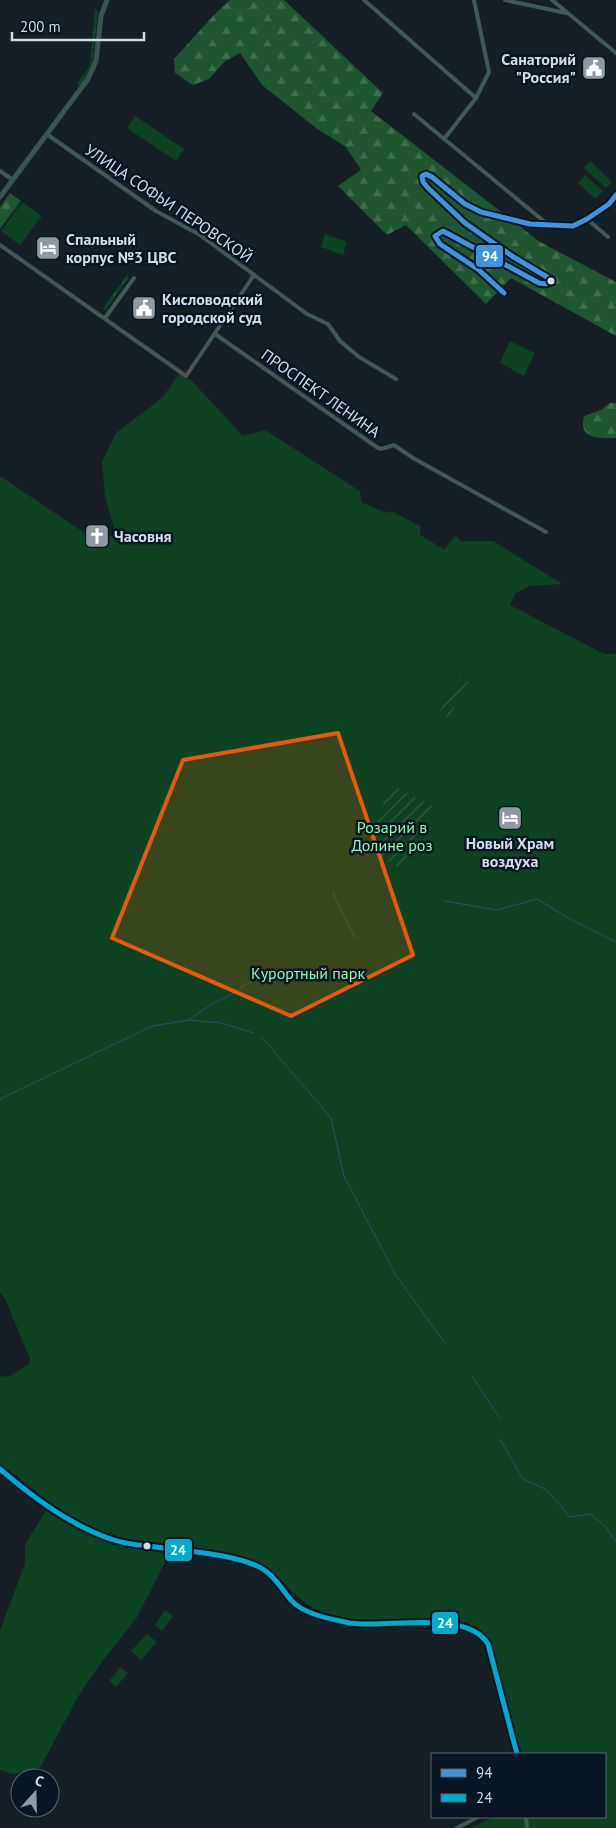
<svg xmlns="http://www.w3.org/2000/svg" width="616" height="1828" font-family="'PT Sans',sans-serif">
<style>
.grass{fill:url(#grass-tufts)}
.forest{fill:url(#forest-firs)}
.park{fill:#0d4223}
.garden{fill:url(#garden-furrows)}
.lines{fill:none;stroke-linecap:round;stroke-linejoin:round}
.stream{stroke:#21576e;stroke-width:1}
.minor{stroke:#415855;stroke-width:4}
.secondary{stroke:#3a5550;stroke-width:5}
.bus-1-casing{stroke:#071622;stroke-width:9}
.bus-2-casing{stroke:#071622;stroke-width:9}
.bus-1{stroke:#4094de;stroke-width:5}
.bus-2{stroke:#00a9ce;stroke-width:5}
.marked{fill:#e8590c;fill-opacity:0.2;stroke:#e8590c;stroke-width:4;stroke-linejoin:round}
.bus-dot{fill:#d1dbe3;stroke:#071622;stroke-width:2}
.labels{text-anchor:middle;stroke-width:5;stroke-linejoin:round;paint-order:stroke}
.poi-label{font-size:16px;font-weight:bold;fill:#d1dbe3;stroke:#071622;text-anchor:start}
.street-label{font-size:16px;fill:#d1dbe3;stroke:#071622}
.park-label{font-size:16px;fill:#8ef9a9;stroke:#071622}
.line-badge{stroke:#071622;stroke-width:2}
.badge-label{font-size:14px;text-anchor:middle;font-weight:bold;fill:#fff}
</style>
<defs>
<pattern id="grass-tufts" width="24" height="20" patternUnits="userSpaceOnUse" patternTransform="scale(1.25)"><rect width="24" height="20" fill="#0d4223"/><path d="M3 7l-1-3M5 7V3M7 7l1-3M15 17l-1-3M17 17v-4M19 17l1-3" fill="none" stroke="#2f5d43"/></pattern>
<pattern id="forest-firs" width="22" height="20" patternUnits="userSpaceOnUse" patternTransform="scale(1.25)"><rect width="22" height="20" fill="#1f5632"/><path d="M5 1l3.5 6h-7zM16 11l3.5 6h-7z" fill="#3e6e50"/></pattern>
<pattern id="garden-furrows" width="10" height="10" patternUnits="userSpaceOnUse" patternTransform="scale(1.25)"><rect width="10" height="10" fill="#0d4223"/><path d="M-1 1l2-2M0 10L10 0M9 11l2-2" fill="none" stroke="#2f5d43"/></pattern>
</defs>
<rect width="100%" height="100%" fill="#161f26"/>
<g class="grass">
<polygon points="95,9 98,11 92,67 80,86 77,84 90,66"/>
<polygon points="127,275 129,277 106,310 103,308"/>
</g>
<g class="forest">
<polygon points="230,0 284,0 383,93 371,111 540,242 616,282 616,336 511,278 486,304 406,225 387,235 338,186 361,170 346,147 316,128 262,85 240,53 224,62 209,79 193,85 175,73 174,59 214,15"/>
<polygon points="10,193 21,201 0,229 0,207"/>
<path d="M610 403H616V438C599 438 578 440 584 416L601 410Z"/>
</g>
<g class="park">
<polygon points="135,116 184,149 176,161 127,128"/>
<polygon points="590,161 612,182 606,188 584,168"/>
<polygon points="585,175 603,191 595,199 578,183"/>
<polygon points="22,202 42,216 20,245 1,231"/>
<polygon points="325,234 347,242 343,255 321,247"/>
<polygon points="510,341 535,353 524,376 500,363"/>
<path d="M179 374 186 379H190L243 436 265 430 360 491 361 502 386 513 391 511 420 526V535L444 549 456 536 461 541H493L562 584 529 586 515 594 510 605 604 654H616V1828H471L494 1817H605V1754H520L489 1641C464 1606 389 1626 351 1619 334 1616 316 1612 302 1600 290 1591 281 1578 268 1569 241 1550 201 1551 169 1546L167 1558 136 1619 104 1659 79 1695 40 1768 14 1774 0 1770V1630L25 1564V1544L50 1504 16 1475 0 1465V1376L8 1377 29 1364 30 1359 6 1301 0 1292V476L95 540 116 535 105 496 102 462 116 433 162 398Z"/>
<polygon points="165,1610 173,1616 162,1631 155,1625"/>
<polygon points="147,1634 157,1642 141,1660 131,1651"/>
<polygon points="120,1667 128,1673 116,1687 109,1681"/>
</g>
<g class="garden">
<polygon points="461,677 470,683 448,718 439,712"/>
<polygon points="394,786 434,807 401,869 359,845"/>
</g>
<g class="lines">
<g class="stream">
<polyline points="333,893 355,938"/>
<polyline points="444,901 497,910 537,899 570,919 616,942"/>
<polyline points="190,1019 212,1004 232,994 248,983 272,976"/>
<polyline points="261,1036 331,1118 344,1176 395,1274 444,1342"/>
<polyline points="0,1099 152,1026 190,1020 222,1023 253,1033"/>
<polyline points="472,1376 500,1419"/>
<polyline points="500,1439 523,1479 547,1490 570,1517 591,1514 605,1526 616,1542"/>
</g>
<g class="minor">
<polyline points="364,0 476,98"/>
<polyline points="505,0 566,13"/>
<polyline points="552,0 616,53"/>
<polyline points="414,114 546,223"/>
<polyline points="48,135 156,211 200,235 307,314 328,324 340,341 359,357 396,379"/>
<polyline points="444,139 476,98 489,72 474,0"/>
<polyline points="0,171 13,180"/>
<polyline points="587,219 608,237"/>
<polyline points="0,245 186,376 254,275"/>
<path d="M504 293 479 270 440 244 435 236 443 231 539 283C545 284 548 285 552 280L512 256 465 223 428 188 423 182 422 176 426 174 432 177 465 204 481 212 530 224 573 226 587 219 609 204 616 195"/>
<polyline points="105,318 134,278"/>
<polyline points="215,334 378,448 381,449 394,445 413,458 546,532"/>
<path d="M0 1469C31 1496 68 1524 108 1538 121 1543 135 1545 149 1546 180 1551 229 1553 257 1566 273 1573 280 1587 291 1600 304 1615 332 1619 350 1623 386 1629 466 1608 488 1644L517 1754"/>
<polyline points="526,1817 527,1828"/>
<polyline points="457,1828 478,1817"/>
</g>
<polyline class="secondary" points="0,197 88,79 96,61 101,16 107,0"/>
<defs>
<path id="bus-1" d="M504 293 479 270 440 244 435 236 443 231 539 283C545 284 548 285 552 280L512 256 465 223 428 188 423 182 422 176 426 174 432 177 465 204 481 212 530 224 573 226 587 219 609 204 616 195"/>
<path id="bus-2" d="M0 1469C31 1496 68 1524 108 1538 121 1543 135 1545 149 1546 180 1551 229 1553 257 1566 273 1573 280 1587 291 1600 304 1615 332 1619 350 1623 386 1629 466 1608 488 1644L517 1754"/>
</defs>
<use href="#bus-1" class="bus-1-casing"/>
<use href="#bus-2" class="bus-2-casing"/>
<use href="#bus-1" class="bus-1"/>
<use href="#bus-2" class="bus-2"/>
</g>
<path class="marked" d="M338 733 413 955 291 1016 112 938 183 760Z"/>
<defs>
<symbol id="civic-square" viewBox="-11 -11 22 22"><rect x="-9" y="-9" width="18" height="18" rx="4" fill="#9099a1" stroke="#071622"/><path d="M-.6-6.5H3V-4.5H.6V-3L4-1V1h2V6H-6V1h2V-1L-.6-3ZM-1.2 2.5V6h2.4V2.5Z" fill="#fff"/></symbol>
<symbol id="hotel-square" viewBox="-11 -11 22 22"><rect x="-9" y="-9" width="18" height="18" rx="4" fill="#9099a1" stroke="#071622"/><path d="M-6-4.5h1.5V1H6V5H4.5V3h-9V5H-6ZM-4 0a1.8 1.8 0 1 1 3.6 0ZM.5 0V-2.5h3Q6-2.5 6 0Z" fill="#fff"/></symbol>
<symbol id="church-square" viewBox="-11 -11 22 22"><rect x="-9" y="-9" width="18" height="18" rx="4" fill="#9099a1" stroke="#071622"/><path d="M-1.2-6h2.4v3.5h3.3v2.4h-3.3V6h-2.4V-.1h-3.3v-2.4h3.3Z" fill="#fff"/></symbol>
</defs>
<g fill-rule="evenodd">
<use href="#civic-square" x="580" y="54" width="28" height="28"/>
<use href="#hotel-square" x="34" y="234" width="28" height="28"/>
<use href="#civic-square" x="130" y="294" width="28" height="28"/>
<use href="#church-square" x="83" y="522" width="28" height="28"/>
<use href="#hotel-square" x="496" y="804" width="28" height="28"/>
</g>
<g class="bus-dot">
<circle cx="551" cy="281" r="4.5"/>
<circle cx="147" cy="1546" r="4.5"/>
</g>
<g class="labels">
<g class="poi-label">
<text x="576" y="65" text-anchor="end">Санаторий<tspan x="576" dy="18">"Россия"</tspan></text>
<text x="66" y="245">Спальный<tspan x="66" dy="18">корпус №3 ЦВС</tspan></text>
<text x="162" y="305">Кисловодский<tspan x="162" dy="18">городской суд</tspan></text>
<text x="114" y="542">Часовня</text>
<text x="510" y="849" text-anchor="middle">Новый Храм<tspan x="510" dy="18">воздуха</tspan></text>
</g>
<g class="street-label">
<text transform="translate(169 203) rotate(34)" y="6">УЛИЦА СОФЬИ ПЕРОВСКОЙ</text>
<text transform="translate(321 393) rotate(35)" y="6">ПРОСПЕКТ ЛЕНИНА</text>
</g>
<g class="park-label">
<text x="392" y="833">Розарий в<tspan x="392" dy="18">Долине роз</tspan></text>
<text x="308" y="979">Курортный парк</text>
</g>
</g>
<g class="line-badge">
<rect x="475" y="244" width="29" height="24" rx="5" fill="#4094de"/>
<rect x="164" y="1538" width="29" height="24" rx="5" fill="#00a9ce"/>
<rect x="431" y="1611" width="28" height="24" rx="5" fill="#00a9ce"/>
</g>
<g class="badge-label">
<text x="490" y="261">94</text>
<text x="178" y="1555">24</text>
<text x="445" y="1628">24</text>
</g>
<rect x="431" y="1753" width="175" height="65" fill="#071622" stroke="#58656f"/>
<rect x="441" y="1769" width="25" height="8" fill="#4094de" stroke="#58656f"/>
<text x="476" y="1778" font-size="15" fill="#d1dbe3">94</text>
<rect x="441" y="1794" width="25" height="8" fill="#00a9ce" stroke="#58656f"/>
<text x="476" y="1803" font-size="15" fill="#d1dbe3">24</text>
<g transform="translate(35 1793) rotate(20)"><circle r="24" fill="#071622" stroke="#58656f"/>
<path d="M0-4L9 19L0 12L-9 19Z" fill="#9099a1"/>
<text y="-8" font-size="14" font-weight="bold" text-anchor="middle" fill="#d1dbe3">С</text>
</g>
<path d="M12 32v8h132v-8" fill="none" stroke="#d1dbe3" stroke-width="2.5"/>
<text x="20" y="32" font-size="15" fill="#d1dbe3" stroke="#071622" stroke-width="4" paint-order="stroke">200 m</text>
</svg>
